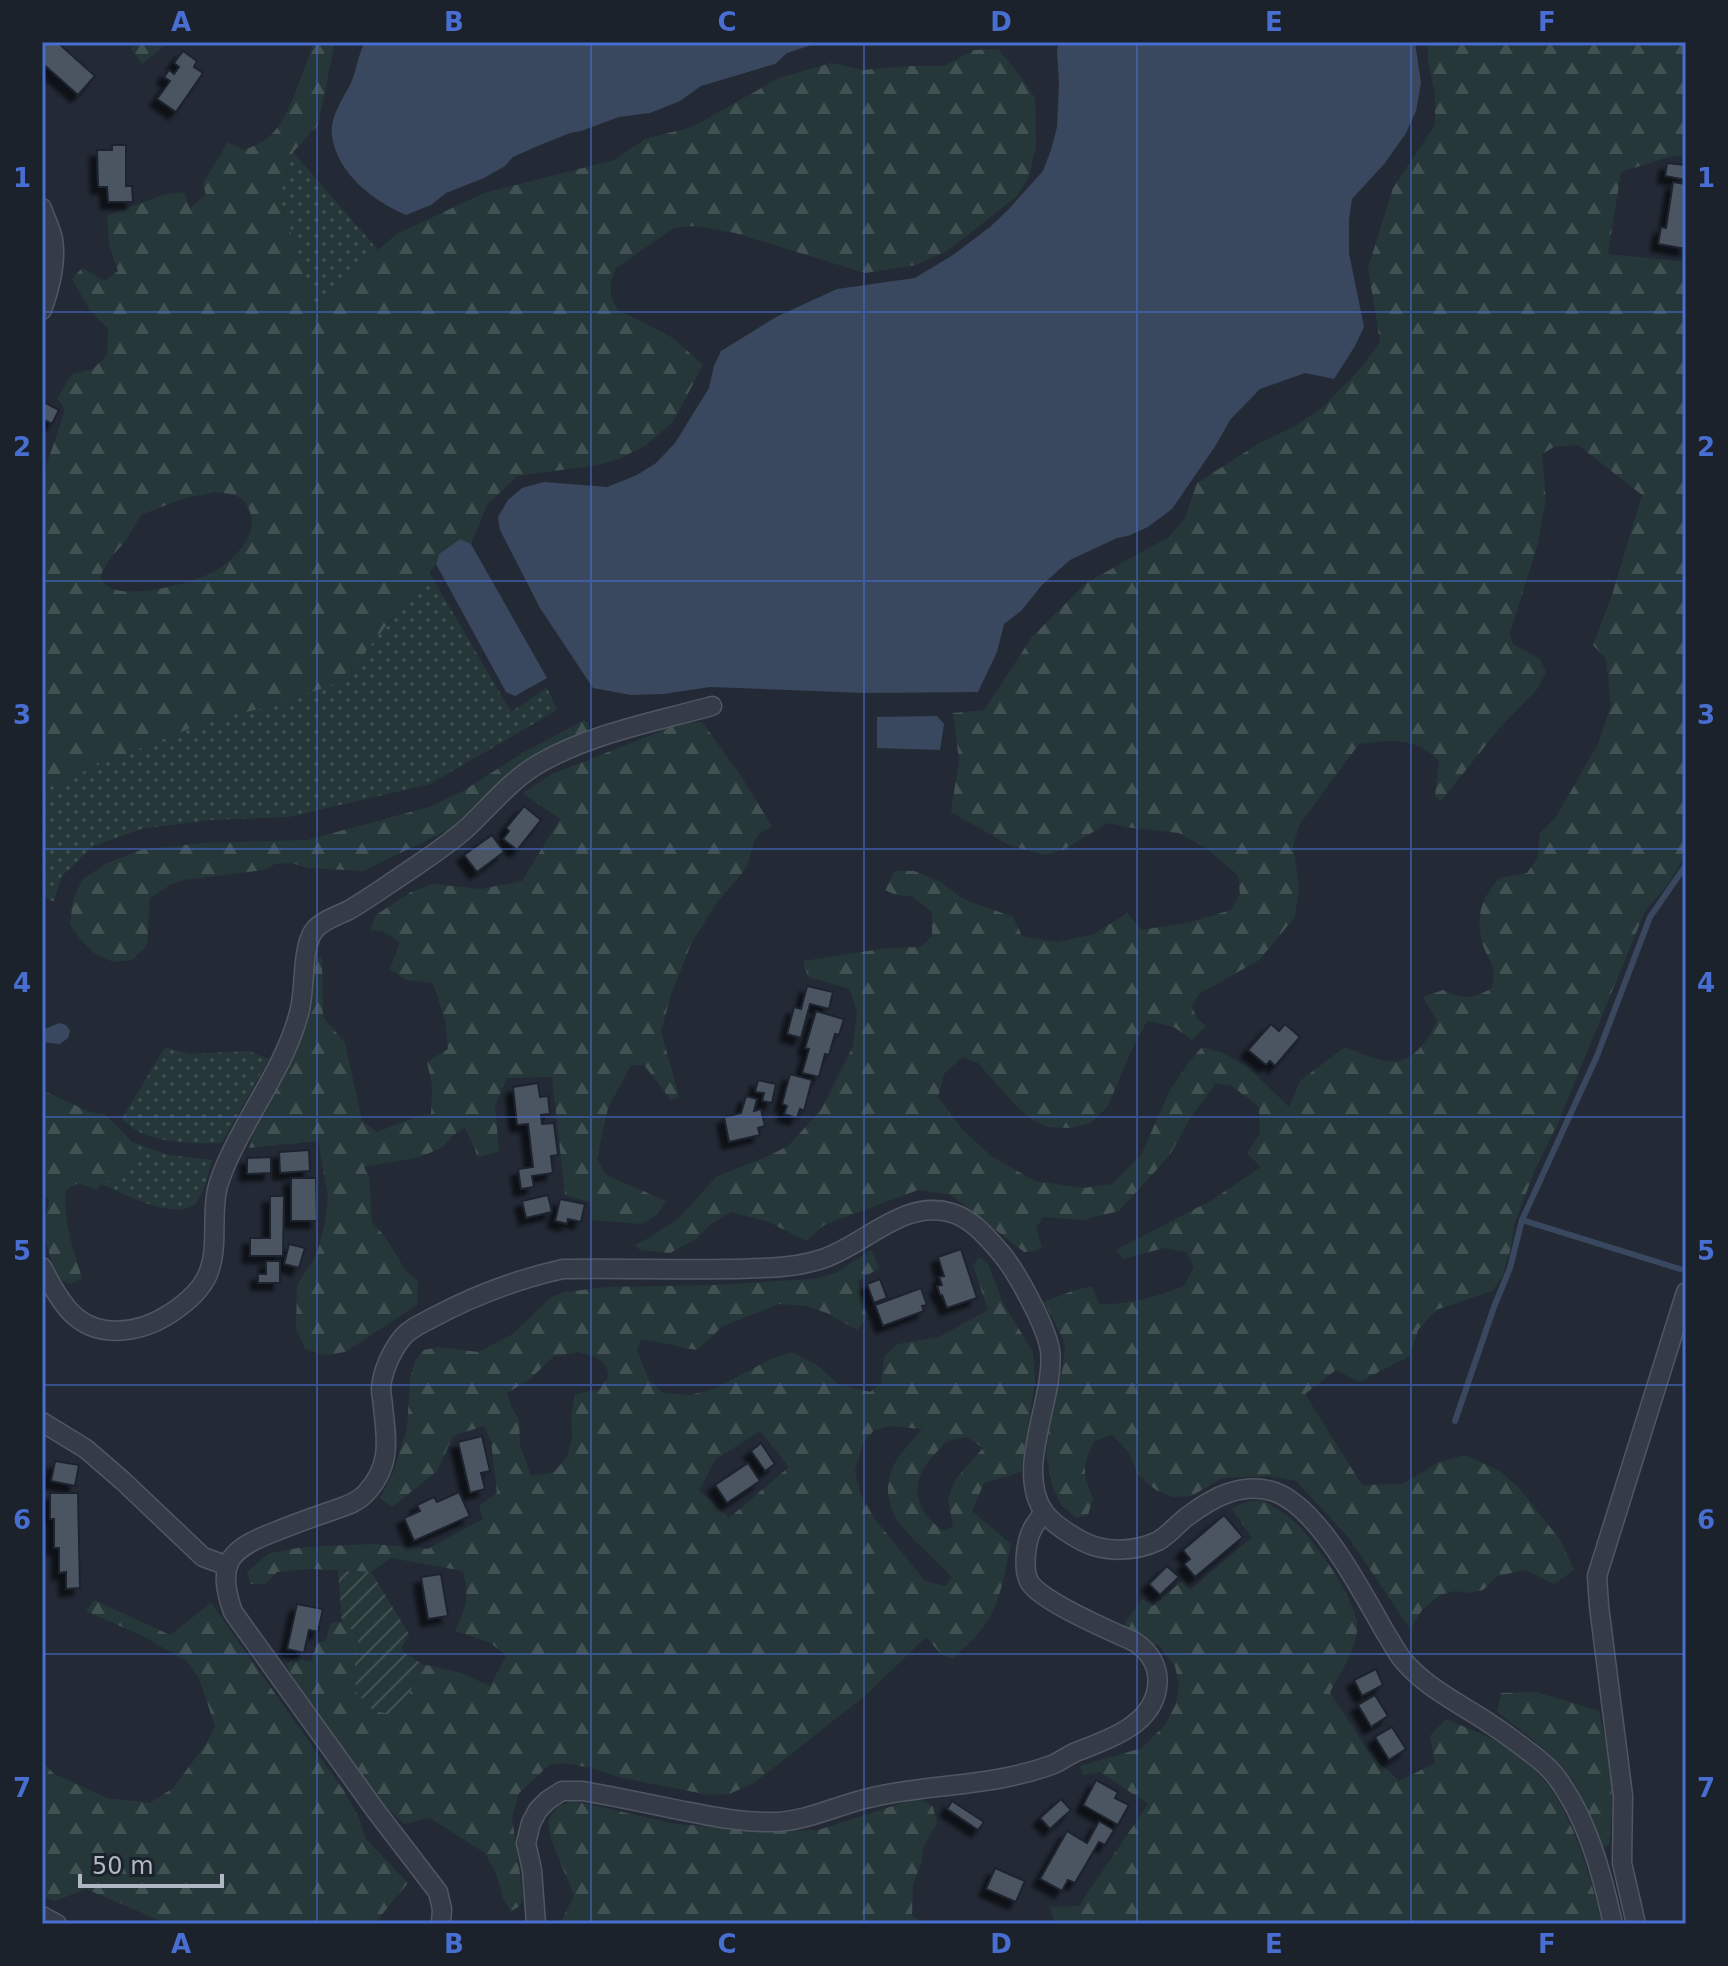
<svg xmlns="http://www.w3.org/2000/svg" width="1728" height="1966" font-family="'DejaVu Sans',sans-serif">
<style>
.grass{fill:url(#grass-dots)}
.forest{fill:url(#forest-firs);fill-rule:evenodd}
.garden{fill:url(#garden-furrows)}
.water{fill:#39485e}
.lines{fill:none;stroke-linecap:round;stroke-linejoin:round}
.stream{stroke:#39485e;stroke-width:6}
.building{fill:#4b5462;stroke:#1d232d;stroke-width:2;filter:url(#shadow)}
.street-casing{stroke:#515762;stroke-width:21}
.street{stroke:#363c47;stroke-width:18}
.grid{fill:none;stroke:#496ed2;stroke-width:2;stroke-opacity:0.55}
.neatline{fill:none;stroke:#496ed2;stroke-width:3}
.grid-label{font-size:26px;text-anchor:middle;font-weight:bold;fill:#496ed2}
</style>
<defs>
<pattern id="grass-dots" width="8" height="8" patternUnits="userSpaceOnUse" patternTransform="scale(2)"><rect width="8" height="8" fill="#253738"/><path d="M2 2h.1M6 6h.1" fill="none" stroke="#425253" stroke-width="1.8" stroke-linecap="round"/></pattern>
<pattern id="forest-firs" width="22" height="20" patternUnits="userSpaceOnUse" patternTransform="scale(2)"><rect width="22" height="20" fill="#253738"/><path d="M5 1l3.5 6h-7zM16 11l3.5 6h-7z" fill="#425253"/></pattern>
<pattern id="garden-furrows" width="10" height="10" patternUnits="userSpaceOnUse" patternTransform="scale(2)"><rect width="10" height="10" fill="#253738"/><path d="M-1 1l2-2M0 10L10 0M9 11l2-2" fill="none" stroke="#425253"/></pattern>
<filter id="shadow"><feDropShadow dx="-7" dy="7" stdDeviation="2" flood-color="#0009"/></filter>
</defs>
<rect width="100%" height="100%" fill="#232a36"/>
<g class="grass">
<polygon points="293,152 378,250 347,276 317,311 279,198"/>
<polygon points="429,572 511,712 547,688 557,710 430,784 289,817 210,820 141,829 93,846 61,877 54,902 42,895 42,791 95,766 214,719 268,707 387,626"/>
<path d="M165 1047 189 1054 248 1051 269 1059 222 1143C199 1144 157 1143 138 1131 132 1128 127 1123 122 1119Z"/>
<path d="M132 1142 169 1155 212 1160C208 1173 205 1197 192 1206 172 1219 121 1193 101 1184 126 1173 136 1172 132 1142Z"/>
</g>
<g class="forest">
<polygon points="138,42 169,42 142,64 131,49"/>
<path d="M314 42H335L318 125 293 152 279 198 317 310 347 276 397 234 484 193 614 160 645 139 692 127 779 78 831 63 864 70 908 66H944L974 50 998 49 1018 73 1035 98 1036 146 1029 177 1016 197 947 251 916 265 865 273 735 233 695 226 674 228 616 268 611 282V297L618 310 673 338 703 365 673 422 646 445 619 459 597 465 517 476 487 505 471 544 460 539 439 554 436 564 361 657 335 684 268 707 214 719 95 766 42 791V478L65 410 57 398 72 374 93 369 107 355 108 328 91 312 72 279 82 268 105 281 118 271 109 245 107 216 163 195 184 192 190 208 206 195 203 183 228 142 244 150C255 146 264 142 272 134 289 118 305 66 314 42ZM215 492C221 493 228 493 234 495 243 498 247 504 250 512 258 534 237 556 220 568 201 582 127 601 107 586 105 584 102 579 100 576L110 558 124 543 141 515 182 499Z"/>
<path d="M1428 42H1686V158L1675 155 1621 172 1608 254 1686 262V855L1666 887 1645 911 1558 1123 1534 1172 1514 1225 1511 1247 1502 1277 1492 1291 1436 1310 1418 1330 1410 1356 1359 1382 1336 1370 1305 1394 1362 1485 1403 1484 1439 1462 1465 1455 1500 1471 1519 1488 1561 1541 1574 1570 1554 1584 1525 1570 1498 1576 1483 1590 1469 1593 1455 1591 1440 1595 1422 1610 1410 1629 1349 1538 1296 1481 1268 1476 1223 1478 1191 1496 1173 1497 1156 1490 1139 1476 1129 1453 1112 1435 1094 1441C1082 1466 1082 1473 1093 1498L1088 1515 1077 1518 1062 1506 1053 1488 1046 1456 1049 1424 1063 1367 1065 1343 1044 1302 1075 1290 1092 1286 1099 1304C1130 1305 1155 1297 1184 1286L1194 1267 1186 1252 1164 1248 1123 1259 1116 1250 1212 1200 1261 1167 1247 1153 1260 1133 1259 1107 1232 1086 1216 1083 1191 1117 1169 1156 1119 1211 1083 1220 1043 1217 1036 1228 1042 1247 1035 1251 1024 1252 951 1195 918 1190 824 1225 806 1241 769 1222 731 1212 711 1224 696 1239 670 1253 640 1250 635 1245 647 1239 679 1218 717 1176 762 1159 788 1146 821 1110 853 1046 857 1011 850 989 808 977 803 961 887 948 921 947 932 936V912L913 897 894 894 885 890 895 871H914L941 882 963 899 1013 917 1022 936 1057 942 1094 934 1127 913 1142 930 1190 922 1231 910 1240 894 1238 875 1206 848 1179 833 1133 828 1108 823 1063 850 1044 855 1009 845 951 812 959 760 953 713 984 710 1032 637 1086 583 1169 537 1185 518 1197 483 1258 444 1297 425 1324 406 1359 370 1380 342 1368 268 1393 188 1435 125V94L1428 61ZM1578 445 1642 495 1612 595 1593 645 1606 659 1611 705 1598 744 1556 817 1540 833 1537 859 1527 873 1499 878C1481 900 1475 916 1483 945 1490 965 1497 964 1492 988 1473 999 1463 1000 1443 990L1423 997 1437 1021C1428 1040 1412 1066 1387 1061 1373 1059 1358 1052 1345 1047L1300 1081 1289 1107 1249 1068 1225 1054 1202 1047 1189 1062 1170 1090 1141 1155 1112 1184 1083 1188 1035 1181 991 1156 962 1129 938 1097 944 1074 962 1057 978 1063 1019 1109 1034 1121 1049 1127 1071 1128 1091 1123 1108 1106 1131 1051 1147 1021 1174 1027 1192 1040 1206 1026 1196 1017 1192 1006 1199 994 1259 960 1295 917 1299 887 1293 845 1300 824 1359 744C1392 740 1413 736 1439 761L1435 796 1441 801 1498 730 1539 687 1546 672 1540 659 1513 644 1510 633 1538 543 1546 499 1542 454 1554 447Z"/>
<polygon points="584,720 589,724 588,731 540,754 506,777 450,829 363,871 308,868 291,863 275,864 263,870 184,880 170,885 150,898 147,945 132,960 113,962 94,953 80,939 70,924 73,900 82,880 105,864 141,850 201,843 307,840 429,807 463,791 521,754"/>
<polygon points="702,722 739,773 772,826 759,834 754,842 747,867 716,904 691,944 671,995 661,1031 679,1097 671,1100 644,1065 631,1065 608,1108 597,1158 606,1175 666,1201 657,1215 642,1224 590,1220 592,1203 565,1195 552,1077 507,1078 495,1106 499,1152 477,1157 475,1148 465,1128 452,1136 443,1147 420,1157 364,1167 369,1177 372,1222 386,1238 406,1271 418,1280 417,1305 345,1352 325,1355 305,1349 296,1329 297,1285 317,1254 325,1222 328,1197 318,1141 249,1148 253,1134 303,1027 313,959 322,957 323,1017 345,1043 362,1121 377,1132 408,1120 431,1114 432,1085 427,1062 448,1049 445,1020 433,983 406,980 390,969 400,942 382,931 370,930 376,915 411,892 432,884 481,889 522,881 560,819 523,793 552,774 682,723"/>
<path d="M42 1090 90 1112 106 1115 132 1142 134 1158 126 1174 101 1184 96 1190 78 1183 66 1190C63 1221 73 1249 82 1278L71 1284 61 1280 55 1270 50 1256 43 1228 49 1200 42 1193Z"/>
<path d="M871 1250 879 1268 858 1281 867 1318 857 1330 827 1313 806 1306 779 1304 723 1326 697 1350C677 1347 660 1341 641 1340L637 1350 649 1380 663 1393 690 1395 716 1388 771 1359 792 1352 817 1365 838 1384 870 1392 881 1383 884 1357 898 1344 939 1337 988 1310 973 1265 980 1257 988 1264 1003 1303 1033 1352 1035 1382 1021 1472 984 1483 972 1511 1011 1544C1005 1571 1001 1603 984 1626 976 1638 963 1648 953 1659L941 1654 926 1637 866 1695 754 1783 729 1794 709 1795 618 1777 596 1769 564 1763 549 1765 519 1793 512 1817 523 1896 520 1906 511 1911 503 1899 497 1876 485 1853 430 1818 404 1824 386 1807 318 1719 286 1665 294 1657 311 1662 317 1643 326 1641 330 1623 342 1622 359 1635 355 1664 403 1716 411 1689 422 1664 461 1673 490 1686 506 1656 491 1643 455 1631C466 1607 470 1597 463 1571L391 1558 371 1572 311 1569 277 1572 265 1584H250L247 1572 269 1553 304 1547 373 1544 428 1549 483 1519 479 1506 497 1493 491 1441 484 1426 453 1436 437 1471 392 1507 380 1498 393 1473 407 1429 410 1379 415 1361 424 1350 439 1347 478 1352 513 1334 551 1297 565 1292 607 1287 715 1285 813 1279 836 1273ZM578 1352C594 1356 606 1358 609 1376L600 1389 575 1394 571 1417 572 1437 567 1457 554 1472 531 1476 520 1445 519 1420 512 1408 507 1393 530 1379 554 1356ZM890 1426 922 1429C913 1441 898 1454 892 1469 873 1520 926 1545 952 1578L945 1586 925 1581 874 1518 860 1493 855 1471 863 1444 874 1430ZM760 1431 789 1467 729 1518 699 1490 716 1459ZM967 1437 983 1448 955 1480 948 1499 953 1526 944 1531C914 1512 908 1481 934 1455 938 1451 943 1444 948 1441 954 1439 962 1438 967 1437Z"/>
<path d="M1262 1500C1271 1505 1280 1510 1288 1516 1311 1535 1354 1595 1357 1624 1359 1644 1340 1675 1330 1692L1370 1754 1399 1781 1435 1763 1430 1736 1446 1719C1468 1729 1493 1737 1513 1751 1569 1790 1585 1862 1603 1924H1055L1050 1907 1079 1906 1148 1804 1100 1772 1083 1775 1080 1766 1142 1748 1165 1725 1176 1704 1179 1685 1175 1666 1159 1646 1122 1627 1142 1599 1153 1606 1183 1580 1190 1590 1252 1537 1231 1508 1246 1502Z"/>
<polygon points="94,1600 170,1635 211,1603 344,1791 359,1818 365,1838 408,1883 374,1924 220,1924 210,1922 195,1924 168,1924 86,1889 55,1901 42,1896 42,1761 54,1774 107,1798 150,1803 173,1788 206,1744 215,1726 199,1678 186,1661 141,1635 86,1611"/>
<path d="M1536 1692 1599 1711 1611 1769 1612 1809 1609 1845 1599 1848C1593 1831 1588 1812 1581 1795 1565 1762 1525 1733 1497 1712L1501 1693Z"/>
<polygon points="918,1798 933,1807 937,1823 923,1847 922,1861 913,1884 912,1915 923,1924 560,1924 574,1895 551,1839 548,1822 557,1807 573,1801 676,1824 765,1831 818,1830"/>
</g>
<polygon class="garden" points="338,1571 371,1572 409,1634 401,1650 422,1664 411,1689 403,1716 373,1711 356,1692 355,1664 359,1635 342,1622"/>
<g class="water">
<path d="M365 42H821L787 53 775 64 701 86 680 101 650 113 619 117 581 131 570 133 540 145 513 157 505 166 484 178 446 193 431 205 406 215C373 201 337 173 332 136 329 115 346 96 353 78 357 66 359 53 365 42Z"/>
<polygon points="1059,42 1415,42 1421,83 1416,111 1406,133 1385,163 1352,199 1349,220 1349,253 1364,327 1355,346 1334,379 1305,373 1260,389 1230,420 1216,445 1172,509 1148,527 1128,536 1117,538 1070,560 1042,585 1021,611 1004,624 997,652 978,692 865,693 710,687 663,694 631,695 593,688 540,608 500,530 498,517 508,500 522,488 544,482 607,487 637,475 656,463 675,443 709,388 714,366 721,351 776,317 837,289 915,278 953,255 990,227 1008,210 1043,171 1051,150 1057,127 1059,84 1057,50"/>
<polygon points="460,539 471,544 547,678 515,696 506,692 436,564 439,554"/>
<polygon points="937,716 944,724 940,750 877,748 877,717"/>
<polygon points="59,1023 66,1025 70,1031 68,1038 60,1044 42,1042 42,1033 45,1029"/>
</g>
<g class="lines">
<g class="stream">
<polyline points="1522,1220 1680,1269"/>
<polyline points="1455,1421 1494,1307 1510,1268 1522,1220 1597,1056 1650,917 1686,865"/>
</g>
</g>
<g class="building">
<polygon points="42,42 57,42 95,76 78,95 42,63"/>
<polygon points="183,51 197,61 194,67 203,73 176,112 157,99 170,81 164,77 169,70 174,74 179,67 174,63"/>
<polygon points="112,145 126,145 126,186 132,186 133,202 108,202 107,187 98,187 97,150 112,150"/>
<polygon points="1667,163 1686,165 1686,180 1665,176"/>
<polygon points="1673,182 1686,184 1686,249 1658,244 1661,227 1666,228"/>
<polygon points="44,402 59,410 52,424 42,419 42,406"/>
<polygon points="524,806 541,820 517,850 503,839 509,831 506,828"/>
<polygon points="492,835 504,852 477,872 464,855"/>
<polygon points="807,986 833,992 829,1009 810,1004 801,1038 787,1034 794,1007 801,1009"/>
<polygon points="816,1011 844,1019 839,1035 835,1034 829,1055 825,1054 819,1077 802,1073 809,1049 805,1048"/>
<polygon points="1271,1024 1279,1031 1285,1024 1300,1037 1275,1066 1270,1061 1266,1065 1248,1050"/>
<polygon points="790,1074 812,1080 804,1111 800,1109 797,1118 784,1114 787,1106 782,1104"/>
<polygon points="758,1080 776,1084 772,1103 762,1101 764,1093 755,1092"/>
<polygon points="538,1083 540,1097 548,1096 550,1114 541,1115 542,1124 554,1123 558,1155 551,1156 553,1173 532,1176 534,1187 521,1189 518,1169 533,1167 528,1124 517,1125 513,1087"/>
<polygon points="746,1096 757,1099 754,1111 761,1109 765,1126 758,1128 760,1135 729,1142 724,1117 741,1113"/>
<polygon points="309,1150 310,1171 280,1173 279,1152"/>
<polygon points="271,1157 271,1173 247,1174 247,1158"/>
<polygon points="291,1178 316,1178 317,1221 291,1221"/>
<polygon points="548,1195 552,1212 526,1218 522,1201"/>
<polygon points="270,1196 284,1196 283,1256 250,1256 250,1238 270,1238"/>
<polygon points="560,1199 585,1204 581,1222 568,1219 567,1224 555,1221"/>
<polygon points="289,1244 305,1248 299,1268 284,1264"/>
<polygon points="961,1249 977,1298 947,1308 942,1295 940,1295 937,1286 942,1285 939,1277 944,1276 938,1257"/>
<polygon points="266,1261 280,1261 280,1283 258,1283 258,1274 266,1274"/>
<polygon points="880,1279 887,1298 874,1303 867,1284"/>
<polygon points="921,1288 927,1305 922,1306 924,1311 883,1326 875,1305"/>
<polygon points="482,1436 490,1471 481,1473 485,1489 470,1493 458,1442"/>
<polygon points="761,1443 775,1464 765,1471 751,1451"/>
<polygon points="55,1461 79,1465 75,1486 51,1481"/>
<polygon points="748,1463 760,1481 727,1503 715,1485"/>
<polygon points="459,1492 470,1516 414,1541 404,1518 420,1511 417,1505 434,1497 437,1502"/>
<polygon points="50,1493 78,1493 80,1588 66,1589 66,1572 59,1573 59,1548 54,1548 54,1519 50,1519"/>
<polygon points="1224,1515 1243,1537 1195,1577 1184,1564 1190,1559 1183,1550"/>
<polygon points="1167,1566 1179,1577 1160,1595 1149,1584"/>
<polygon points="441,1574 448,1616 428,1619 421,1577"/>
<polygon points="297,1604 323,1609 318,1632 309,1630 304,1653 287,1649"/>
<polygon points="1376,1669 1383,1685 1362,1696 1354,1680"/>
<polygon points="1375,1695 1388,1716 1371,1727 1358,1705"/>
<polygon points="1392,1727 1406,1749 1389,1760 1375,1737"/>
<polygon points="1096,1780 1118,1792 1115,1798 1129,1805 1118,1825 1083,1805"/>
<polygon points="1061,1799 1071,1810 1050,1829 1040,1818"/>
<polygon points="952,1801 984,1822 978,1830 947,1809"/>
<polygon points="1099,1821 1114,1830 1105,1845 1099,1842 1075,1883 1068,1880 1062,1891 1040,1879 1067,1831 1087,1843"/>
<polygon points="995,1868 1025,1881 1016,1902 986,1889"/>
</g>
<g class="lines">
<defs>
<g id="street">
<path d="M42 208C45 218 51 229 53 239 57 263 50 288 42 310"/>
<path d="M42 1267C49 1281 57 1296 67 1308 94 1341 139 1334 171 1313 186 1303 201 1291 208 1274 219 1247 211 1218 217 1190 219 1181 223 1171 227 1162 249 1111 287 1064 300 1009 305 989 302 949 313 932 320 921 337 916 349 910 368 899 386 886 404 874 426 859 448 845 468 827 491 805 512 779 540 763 593 733 654 722 712 706"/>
<polyline points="42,1422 86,1449 123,1481 203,1557 228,1566"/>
<polyline points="42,1916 57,1924"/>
<path d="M441 1924 442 1909 438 1892 376 1811 233 1612C215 1562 231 1548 277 1531 294 1524 311 1518 328 1512 342 1507 356 1504 366 1493 391 1466 387 1441 383 1407 383 1401 381 1395 381 1389 382 1372 391 1352 402 1338 409 1329 421 1324 432 1318 473 1296 518 1279 563 1269 618 1268 673 1270 729 1269 760 1268 792 1269 822 1259 865 1245 904 1198 952 1213 972 1219 987 1237 1000 1252 1016 1270 1046 1326 1050 1350 1056 1396 1014 1469 1044 1512 1053 1524 1069 1534 1082 1541 1104 1553 1135 1552 1158 1541 1169 1535 1178 1523 1188 1516 1213 1497 1243 1481 1275 1492 1319 1508 1362 1592 1385 1632 1391 1641 1395 1650 1402 1659 1421 1682 1444 1695 1470 1711 1490 1723 1510 1737 1528 1751 1539 1759 1549 1767 1557 1778 1588 1820 1602 1874 1613 1924"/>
<path d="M536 1924 532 1870 526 1843 531 1823 538 1810 548 1800 562 1791H583C617 1797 650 1804 684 1811 715 1817 744 1823 775 1822 807 1821 838 1805 869 1798 916 1786 965 1787 1013 1776 1026 1773 1041 1769 1054 1764 1063 1760 1071 1753 1081 1750 1110 1739 1152 1724 1157 1688 1160 1668 1150 1652 1135 1642 1111 1631 1044 1603 1030 1583 1022 1570 1026 1540 1033 1528 1036 1522 1041 1517 1044 1512"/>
<polyline points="1636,1924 1622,1863 1623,1796 1599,1606 1597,1576 1686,1292"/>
</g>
</defs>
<use href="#street" class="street-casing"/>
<use href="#street" class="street"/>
</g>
<path class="grid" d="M317 42V1924M591 42V1924M864 42V1924M1137 42V1924M1411 42V1924M42 312H1686M42 581H1686M42 849H1686M42 1117H1686M42 1385H1686M42 1654H1686"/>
<rect width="1728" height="1966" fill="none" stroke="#1b222b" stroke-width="88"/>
<path d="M80 1874v12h142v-12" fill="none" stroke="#b1b7c3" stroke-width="4"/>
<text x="92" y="1874" font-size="24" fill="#b1b7c3" stroke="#1b222b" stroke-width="6" paint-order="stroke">50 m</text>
<rect x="44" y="44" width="1640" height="1878" class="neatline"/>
<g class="grid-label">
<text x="181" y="31">A</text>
<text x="454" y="31">B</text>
<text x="727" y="31">C</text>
<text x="1001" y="31">D</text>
<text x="1274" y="31">E</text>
<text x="1547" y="31">F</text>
<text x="22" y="187">1</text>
<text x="1706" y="187">1</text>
<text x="22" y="456">2</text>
<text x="1706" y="456">2</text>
<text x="22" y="724">3</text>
<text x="1706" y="724">3</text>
<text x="22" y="992">4</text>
<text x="1706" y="992">4</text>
<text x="22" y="1260">5</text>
<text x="1706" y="1260">5</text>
<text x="22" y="1529">6</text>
<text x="1706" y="1529">6</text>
<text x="22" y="1797">7</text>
<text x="1706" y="1797">7</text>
<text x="181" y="1953">A</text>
<text x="454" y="1953">B</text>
<text x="727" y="1953">C</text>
<text x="1001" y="1953">D</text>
<text x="1274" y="1953">E</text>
<text x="1547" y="1953">F</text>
</g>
</svg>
